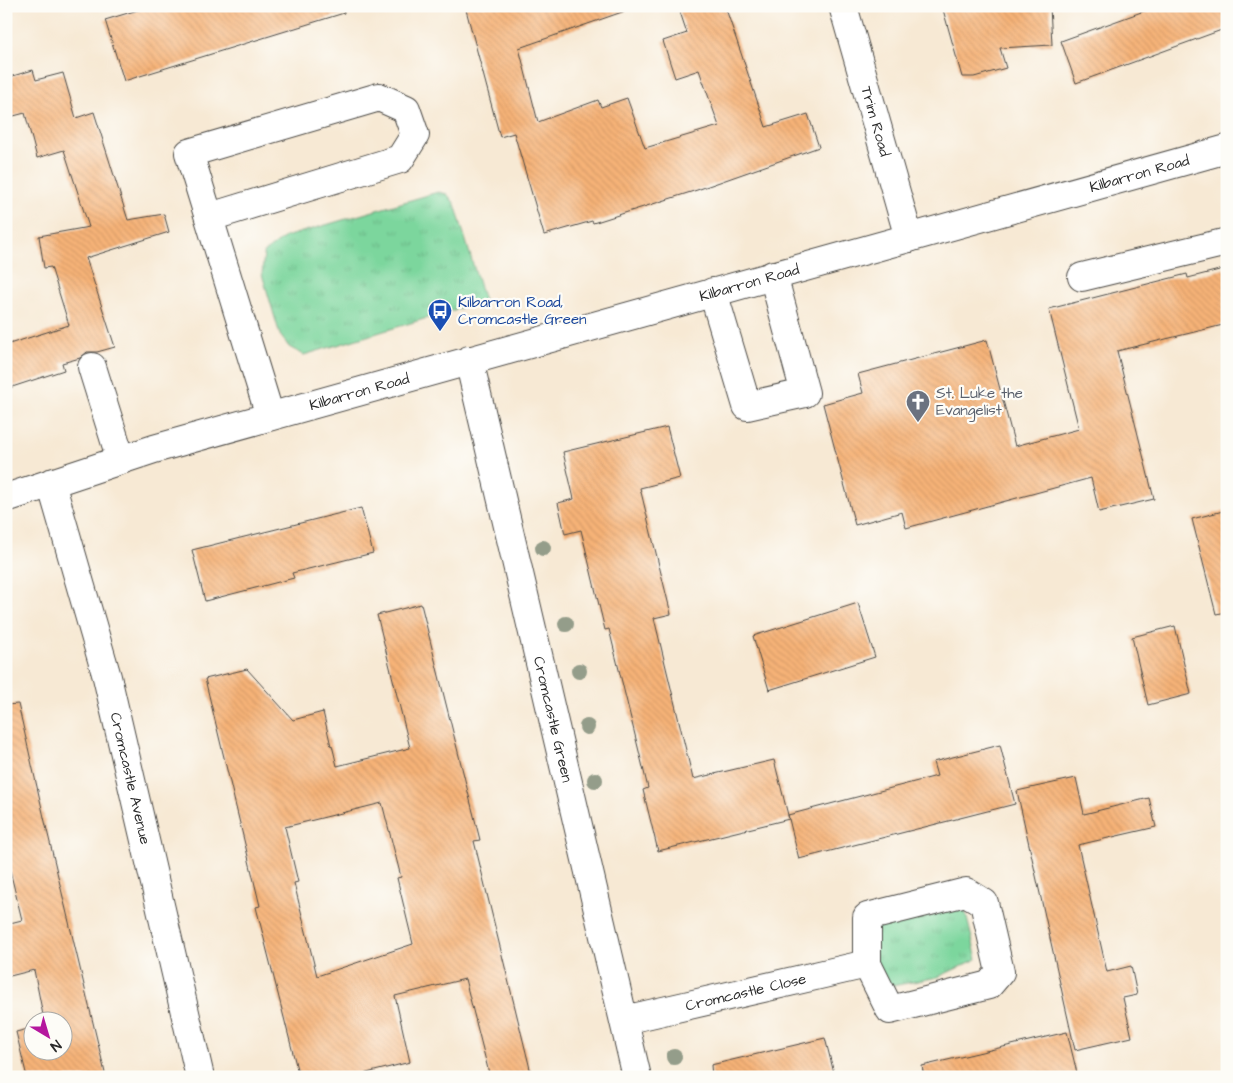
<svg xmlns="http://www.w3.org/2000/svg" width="1233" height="1083" font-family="'Architects Daughter',sans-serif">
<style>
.grass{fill:url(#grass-tufts);stroke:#548064}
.building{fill:url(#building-back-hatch);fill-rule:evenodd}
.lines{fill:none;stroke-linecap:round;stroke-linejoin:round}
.minor-casing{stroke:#4a4844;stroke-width:30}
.minor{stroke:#fff;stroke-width:28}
.tree{fill:#949d8a}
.labels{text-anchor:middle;stroke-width:4.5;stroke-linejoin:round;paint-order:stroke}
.street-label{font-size:15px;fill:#2b2b2b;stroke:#fdfcf7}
.transit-label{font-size:15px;fill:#164399;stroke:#fdfcf7;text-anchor:start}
.worship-label{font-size:15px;fill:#5b616d;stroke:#fdfcf7;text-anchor:start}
</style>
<defs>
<pattern id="grass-tufts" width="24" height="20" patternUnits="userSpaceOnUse" patternTransform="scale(1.25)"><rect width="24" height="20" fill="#7cd69d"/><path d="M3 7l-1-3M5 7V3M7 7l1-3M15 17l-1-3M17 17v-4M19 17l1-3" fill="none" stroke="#6bb887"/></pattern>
<pattern id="building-back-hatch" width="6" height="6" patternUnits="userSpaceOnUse" patternTransform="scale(1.25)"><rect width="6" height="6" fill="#f6b277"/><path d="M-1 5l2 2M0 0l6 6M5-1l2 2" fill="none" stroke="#d39967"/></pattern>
</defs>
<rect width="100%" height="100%" fill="#fdfcf7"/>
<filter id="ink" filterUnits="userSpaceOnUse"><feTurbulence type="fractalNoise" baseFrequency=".02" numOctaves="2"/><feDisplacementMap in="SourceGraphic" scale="10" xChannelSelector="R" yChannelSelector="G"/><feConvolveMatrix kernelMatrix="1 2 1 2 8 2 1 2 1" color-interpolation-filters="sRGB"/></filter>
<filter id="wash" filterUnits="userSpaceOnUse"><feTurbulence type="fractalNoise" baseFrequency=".0096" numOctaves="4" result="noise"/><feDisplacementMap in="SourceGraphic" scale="20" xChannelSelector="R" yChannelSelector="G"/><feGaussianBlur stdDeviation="1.12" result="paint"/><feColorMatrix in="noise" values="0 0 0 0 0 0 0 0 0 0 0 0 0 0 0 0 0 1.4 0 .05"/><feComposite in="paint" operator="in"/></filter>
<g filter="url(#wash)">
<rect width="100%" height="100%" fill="#f7e9d4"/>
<g class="grass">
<polygon points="438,192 447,194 455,204 484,301 304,355 289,347 280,335 262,274 264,253 285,237"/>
<polygon points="925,910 965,910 977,959 938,977 882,988 869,927"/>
</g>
<g id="blocks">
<g class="building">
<polygon points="151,6 343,6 344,13 124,81 105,20"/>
<polygon points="465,6 624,6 625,11 519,48 538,122 598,100 601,107 627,98 645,148 719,126 699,70 675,78 663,41 687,33 678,6 725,6 766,127 808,114 819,147 697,190 593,223 592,221 544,235 514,133 500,137"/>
<polygon points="942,6 1050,6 1052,45 1000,48 1006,68 974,77 962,77"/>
<polygon points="1158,6 1227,6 1227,28 1076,83 1061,41"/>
<polygon points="33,70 36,80 63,73 76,118 94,112 128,220 164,214 169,232 86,258 115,347 97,352 87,352 80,358 62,363 64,370 6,389 6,345 69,325 51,267 44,268 39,236 89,227 64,150 37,158 25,113 6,118 6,78"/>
<polygon points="1227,268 1227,324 1117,351 1154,499 1099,512 1091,478 906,528 902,512 855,525 823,404 863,393 858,374 987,340 1015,446 1079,429 1049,309 1187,274 1188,278"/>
<polygon points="667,427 680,478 640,488 671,614 654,618 693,779 774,760 789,819 658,851 643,790 648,788 609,629 605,630 581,530 565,534 558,503 574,499 563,452"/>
<polygon points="361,508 373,553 292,573 294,578 205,601 192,550"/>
<polygon points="1227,510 1227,612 1216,614 1192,519"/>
<polygon points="858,603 875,657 769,690 753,636"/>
<path d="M421 604 480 840 474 841 532 1077H490L465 979 395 996 410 1062 351 1077H299L256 907 260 906 205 679 247 669 293 720 323 712 331 746 332 745 337 766 410 748 377 615ZM382 803 401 877 397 878 413 944 317 976 294 883 298 882 285 827Z"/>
<polygon points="1175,626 1191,694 1148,705 1132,637"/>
<polygon points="18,704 46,826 106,1077 27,1077 16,1032 32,1028 32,1050 62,1050 62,1020 44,1020 34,970 6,977 6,924 22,920 6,854 6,705"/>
<polygon points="1000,745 1015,804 799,859 788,815 937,776 933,762"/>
<polygon points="1076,778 1084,814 1149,798 1156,827 1078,845 1107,972 1131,966 1137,995 1123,998 1132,1037 1075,1050 1017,791"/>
<polygon points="1067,1032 1078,1077 924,1077 922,1066"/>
<polygon points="825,1038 835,1077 712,1077 711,1065"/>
</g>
</g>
</g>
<g filter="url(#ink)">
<use href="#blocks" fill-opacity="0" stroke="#4a4844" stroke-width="1"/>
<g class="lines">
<defs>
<g id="minor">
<path id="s1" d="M843 6 909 238"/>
<polyline points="210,217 400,159 415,135 406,109 379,97 189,153 270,416"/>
<polyline points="1082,277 1227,242"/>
<polyline points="713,292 747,406 805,393 773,275"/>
<path id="s2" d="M469 360 637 1077"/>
<polyline points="92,367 121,460"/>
<path id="s3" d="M51 483 107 677 200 1077"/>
<path id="s4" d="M6 498 154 449 1227 149"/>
<polygon points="966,892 984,903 1000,972 989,985 890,1010 867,964 867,917"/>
<path id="s5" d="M624 1020 867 964"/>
</g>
</defs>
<use href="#minor" class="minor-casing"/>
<use href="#minor" class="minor"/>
</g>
<g class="tree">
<circle cx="543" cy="548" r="8"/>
<circle cx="566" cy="624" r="8"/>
<circle cx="579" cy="671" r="8"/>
<circle cx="587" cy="727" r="8"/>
<circle cx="595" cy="780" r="8"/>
<circle cx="674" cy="1057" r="8"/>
</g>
</g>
<defs>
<symbol id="bus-pin" viewBox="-11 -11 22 30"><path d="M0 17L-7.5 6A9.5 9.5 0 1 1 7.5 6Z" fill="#1a4fb4" stroke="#fdfcf7"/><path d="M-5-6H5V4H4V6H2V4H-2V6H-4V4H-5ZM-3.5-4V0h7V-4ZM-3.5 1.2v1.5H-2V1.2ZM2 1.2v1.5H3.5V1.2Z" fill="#fff"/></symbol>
<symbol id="church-pin" viewBox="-11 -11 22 30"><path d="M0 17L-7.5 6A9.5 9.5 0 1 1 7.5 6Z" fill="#6b7280" stroke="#fdfcf7"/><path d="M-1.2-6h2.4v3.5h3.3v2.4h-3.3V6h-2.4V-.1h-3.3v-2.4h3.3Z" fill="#fff"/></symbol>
</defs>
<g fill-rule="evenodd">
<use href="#bus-pin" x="426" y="297" width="28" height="38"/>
<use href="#church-pin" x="904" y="388" width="28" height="38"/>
</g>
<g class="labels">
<g class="street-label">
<text dy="5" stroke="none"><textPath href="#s1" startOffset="120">Trim Road</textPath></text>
<text dy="5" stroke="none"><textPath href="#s4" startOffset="1179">Kilbarron Road</textPath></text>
<text dy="5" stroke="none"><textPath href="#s4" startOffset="774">Kilbarron Road</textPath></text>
<text dy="5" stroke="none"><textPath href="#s4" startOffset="369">Kilbarron Road</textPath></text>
<text dy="5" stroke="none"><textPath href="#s2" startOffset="369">Cromcastle Green</textPath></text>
<text dy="5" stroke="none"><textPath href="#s3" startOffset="306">Cromcastle Avenue</textPath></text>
<text dy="5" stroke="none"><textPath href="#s5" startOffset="125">Cromcastle Close</textPath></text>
</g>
<g class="transit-label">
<text x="458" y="307">Kilbarron Road,<tspan x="458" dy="17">Cromcastle Green</tspan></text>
</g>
<g class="worship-label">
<text x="936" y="398">St. Luke the<tspan x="936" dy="17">Evangelist</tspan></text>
</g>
</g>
<rect width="1233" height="1083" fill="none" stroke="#fdfcf7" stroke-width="25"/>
<g transform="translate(48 1036) rotate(142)"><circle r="24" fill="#fdfcf7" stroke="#a9a8a5"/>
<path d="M0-4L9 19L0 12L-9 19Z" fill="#b5179e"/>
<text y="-8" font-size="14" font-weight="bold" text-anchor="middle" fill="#2b2b2b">N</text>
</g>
</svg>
